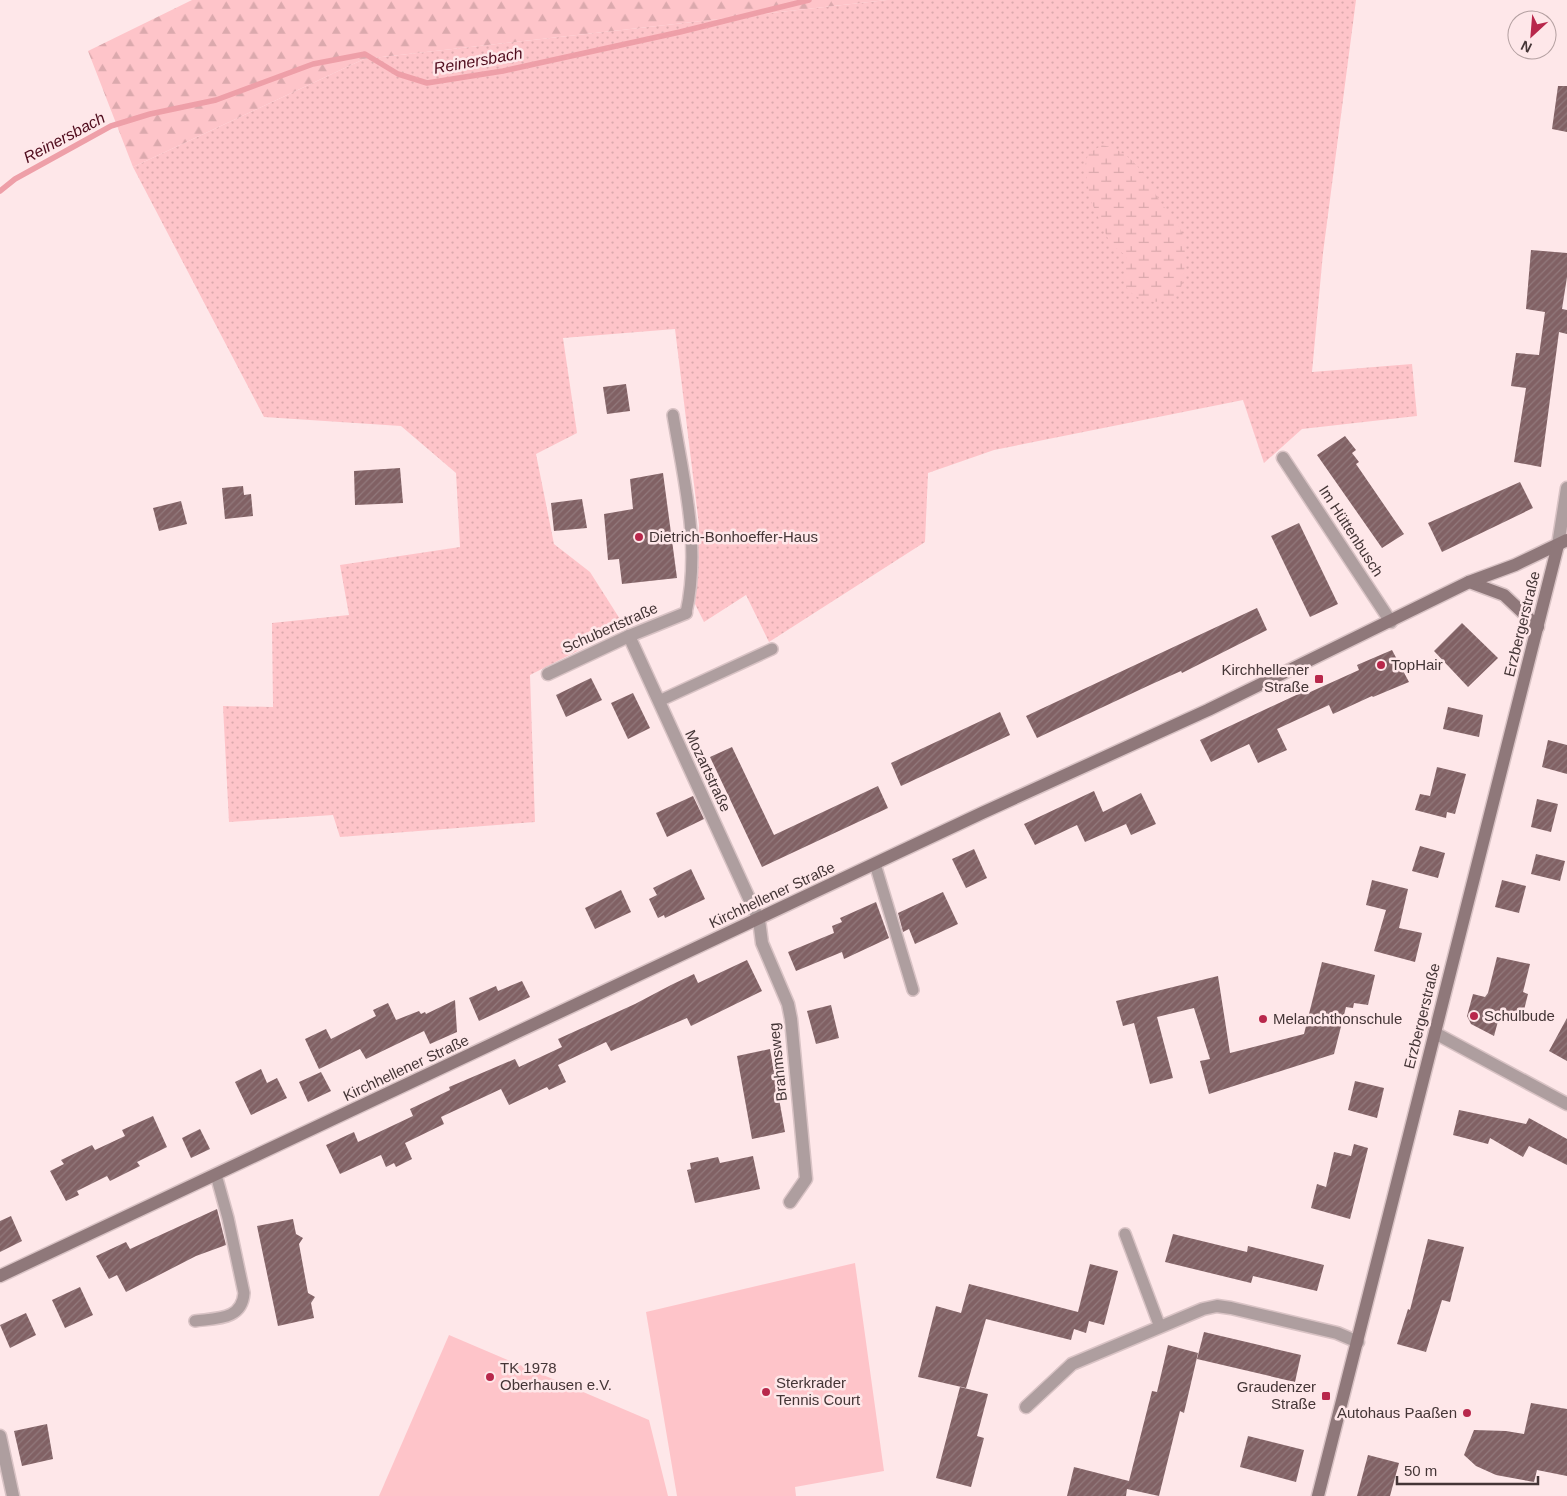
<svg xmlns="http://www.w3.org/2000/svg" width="1567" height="1496" font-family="Helvetica,sans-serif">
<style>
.grass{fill:url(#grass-dots)}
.forest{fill:url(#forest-firs)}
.wetland{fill:url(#wetland-marsh)}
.pitch{fill:#fec4c9}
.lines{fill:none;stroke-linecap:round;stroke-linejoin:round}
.stream{stroke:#ee9fa8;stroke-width:5.5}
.building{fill:url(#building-hatch)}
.lane-casing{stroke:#d9c3c5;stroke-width:14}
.street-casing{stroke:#d9c3c5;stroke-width:15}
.secondary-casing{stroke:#d9c3c5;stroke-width:15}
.lane{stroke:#ae9e9f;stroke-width:11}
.street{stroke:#ae9e9f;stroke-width:12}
.secondary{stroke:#8f787a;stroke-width:12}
.poi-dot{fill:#b8274b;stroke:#fee7e9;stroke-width:2}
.labels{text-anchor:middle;stroke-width:5;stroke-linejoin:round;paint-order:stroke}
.street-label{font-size:15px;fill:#443536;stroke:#fee7e9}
.poi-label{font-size:15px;fill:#443536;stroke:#fee7e9;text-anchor:start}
.water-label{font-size:16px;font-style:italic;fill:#500c1d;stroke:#fee7e9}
</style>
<defs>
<pattern id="grass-dots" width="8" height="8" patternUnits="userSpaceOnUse" patternTransform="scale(1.25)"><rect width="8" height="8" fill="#fec4c9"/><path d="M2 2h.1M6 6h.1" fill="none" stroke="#dba9ad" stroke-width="1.8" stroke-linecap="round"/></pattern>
<pattern id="forest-firs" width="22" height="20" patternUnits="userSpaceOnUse" patternTransform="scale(1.25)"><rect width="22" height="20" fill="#fec4c9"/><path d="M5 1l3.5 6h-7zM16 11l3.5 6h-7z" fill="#dba9ad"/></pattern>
<pattern id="wetland-marsh" width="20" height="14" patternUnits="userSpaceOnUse" patternTransform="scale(1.25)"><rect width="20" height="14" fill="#fec4c9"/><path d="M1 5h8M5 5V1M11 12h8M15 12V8" fill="none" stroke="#dba9ad"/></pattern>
<pattern id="building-hatch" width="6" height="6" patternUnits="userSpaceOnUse" patternTransform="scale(1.25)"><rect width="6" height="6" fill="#816164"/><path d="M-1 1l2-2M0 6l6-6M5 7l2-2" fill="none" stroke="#92797c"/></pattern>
</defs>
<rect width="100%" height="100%" fill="#fee7e9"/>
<polygon class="grass" points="887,0 1356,0 1323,253 1312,372 1412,364 1417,416 1302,429 1264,463 1243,400 994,450 928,473 925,542 769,642 746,595 704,622 695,604 699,525 675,329 563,338 577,433 536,454 554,544 590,572 625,627 530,675 535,822 340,837 333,815 229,822 223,706 273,707 272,623 349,615 340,565 460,547 456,473 401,426 264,417 133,167 364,59"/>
<polygon class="forest" points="192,0 887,0 364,59 133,167 88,51"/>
<path class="wetland" d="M1102 145C1129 150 1144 172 1156 195 1163 209 1179 221 1183 236 1186 248 1186 283 1178 293 1166 309 1130 302 1124 282 1123 275 1127 264 1126 256L1110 243 1090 199 1085 166 1088 154Z"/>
<g class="pitch">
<polygon points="855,1263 884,1471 795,1487 796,1496 677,1496 646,1312"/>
<polygon points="449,1335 649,1420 668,1496 379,1496"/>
</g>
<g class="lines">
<polyline class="stream" points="0,191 15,179 111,126 150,114 216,100 313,64 365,54 398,74 427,83 503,71 680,32 809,0"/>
</g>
<g class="building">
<polygon points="1558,86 1567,86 1567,132 1552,129"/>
<polygon points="1531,250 1567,253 1567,277 1562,309 1567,310 1567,334 1559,332 1541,467 1514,462 1526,388 1511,386 1516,353 1539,355 1545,312 1526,309"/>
<polygon points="626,384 630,411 607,414 603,387"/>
<polygon points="1345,436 1356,450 1352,453 1359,462 1356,464 1404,534 1382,548 1317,455"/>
<polygon points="400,468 403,503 355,505 354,471"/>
<polygon points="663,473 677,578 622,584 619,559 608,560 604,514 633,509 630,479"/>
<polygon points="1520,482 1533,508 1442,552 1428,523"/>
<polygon points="243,486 244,495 251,494 253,516 225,519 222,488"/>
<polygon points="582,499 587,528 554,531 551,503"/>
<polygon points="181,501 187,524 159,531 153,508"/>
<polygon points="1299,523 1338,604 1310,617 1271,536"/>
<polygon points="1257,608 1267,630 1182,673 1181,671 1152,684 1037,738 1026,716"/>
<polygon points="1462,623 1498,658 1468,687 1434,651"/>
<polygon points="1392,650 1409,682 1373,697 1372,696 1333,714 1329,705 1277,729 1287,750 1258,763 1249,744 1211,762 1200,740 1307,690 1308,693 1359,670 1357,665"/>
<polygon points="591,678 602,700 566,717 556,695"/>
<polygon points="633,693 650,728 628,739 611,703"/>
<polygon points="1448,707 1483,715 1479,737 1443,729"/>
<polygon points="1000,712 1010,735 901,786 891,763"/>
<polygon points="1548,740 1567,745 1567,774 1542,767"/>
<polygon points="732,747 774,835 878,786 888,808 762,867 710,757"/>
<polygon points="1437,767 1466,774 1455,814 1447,812 1446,818 1415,810 1420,794 1430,796"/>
<polygon points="1094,791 1103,812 1141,793 1156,824 1131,835 1126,824 1085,842 1077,825 1035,845 1024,824"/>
<polygon points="693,796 704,819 667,837 656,813"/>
<polygon points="1537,799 1558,804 1551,832 1531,827"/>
<polygon points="1420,846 1445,853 1438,878 1412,871"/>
<polygon points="974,849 987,878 966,888 952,859"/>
<polygon points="1536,854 1565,861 1560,881 1531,874"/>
<polygon points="691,869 705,899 665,918 664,915 658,918 649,899 657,895 653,888"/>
<polygon points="1372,880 1408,889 1399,928 1422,933 1415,962 1374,951 1386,910 1366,905"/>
<polygon points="1502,880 1526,886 1519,913 1495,907"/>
<polygon points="621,890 631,912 595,929 585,908"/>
<polygon points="943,892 958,924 915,944 909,929 903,932 898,913"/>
<polygon points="876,902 889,938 844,959 842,952 796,971 788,952 834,933 832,926 842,922 840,918"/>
<polygon points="1497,957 1530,964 1523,992 1528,994 1524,1010 1520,1009 1517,1019 1500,1014 1494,1036 1471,1024 1467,1016 1473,994 1485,997 1488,993"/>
<polygon points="747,960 762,991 691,1026 687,1018 611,1051 606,1042 558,1065 566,1082 549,1090 547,1087 509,1105 501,1089 441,1117 444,1124 405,1143 412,1159 396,1167 394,1163 386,1167 381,1155 340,1174 326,1145 354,1132 358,1142 413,1116 410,1109 450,1090 449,1087 515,1059 519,1067 562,1047 558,1039 635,1004 671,985 694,974 698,983"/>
<polygon points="1322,962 1375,975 1368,1005 1354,1003 1353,1008 1346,1007 1334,1054 1209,1094 1200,1061 1210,1059 1194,1008 1157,1017 1173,1078 1150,1084 1134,1023 1123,1026 1116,1001 1218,976 1230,1053 1304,1034"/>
<polygon points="522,981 530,997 479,1021 469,998 496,986 498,991"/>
<polygon points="455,1000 457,1032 430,1044 424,1031 366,1059 360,1049 319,1069 305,1039 326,1029 331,1039 376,1016 373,1010 388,1003 396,1020 419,1011 421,1014 425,1012 426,1014"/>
<polygon points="831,1005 839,1038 816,1044 807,1011"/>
<polygon points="1567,1018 1567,1061 1549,1051"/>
<polygon points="770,1049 785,1132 752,1139 737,1056"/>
<polygon points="261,1069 267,1083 277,1078 287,1098 251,1115 235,1082"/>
<polygon points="321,1072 331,1091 308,1102 299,1082"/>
<polygon points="1355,1081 1384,1088 1377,1118 1348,1110"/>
<polygon points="1459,1110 1526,1124 1529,1118 1567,1139 1567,1165 1529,1146 1523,1157 1490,1138 1488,1144 1453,1135"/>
<polygon points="153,1116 167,1147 137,1162 140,1166 110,1181 107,1176 77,1191 79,1195 66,1201 50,1171 64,1164 61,1160 92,1145 95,1150 125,1136 122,1130"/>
<polygon points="200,1129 210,1149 191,1158 182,1138"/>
<polygon points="1354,1144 1368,1148 1350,1219 1311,1208 1317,1184 1326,1187 1334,1152 1351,1156"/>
<polygon points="753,1156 760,1189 695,1203 687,1170 691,1169 690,1163 718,1157 720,1163"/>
<polygon points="217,1209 226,1245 196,1256 126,1292 117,1275 109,1279 96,1256 126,1242 130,1249"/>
<polygon points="11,1216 22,1241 0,1252 0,1221"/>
<polygon points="293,1219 296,1234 303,1238 299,1244 308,1293 315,1297 311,1303 314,1318 278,1326 257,1226"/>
<polygon points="1173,1234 1247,1252 1248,1246 1324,1265 1317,1291 1253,1276 1251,1283 1165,1262"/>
<polygon points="1428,1239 1464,1247 1450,1302 1442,1300 1426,1352 1397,1344 1408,1309 1410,1310"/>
<polygon points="1090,1264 1118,1271 1104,1325 1089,1321 1086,1333 1074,1329 1071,1340 986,1319 966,1388 918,1377 936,1306 961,1313 969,1284 1078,1312"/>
<polygon points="80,1287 93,1315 65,1328 52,1300"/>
<polygon points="26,1313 36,1335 10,1348 0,1325"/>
<polygon points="1204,1332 1301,1355 1295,1382 1197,1359"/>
<polygon points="1168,1345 1198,1353 1184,1413 1180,1411 1159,1496 1127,1489 1126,1496 1067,1496 1074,1467 1129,1481 1152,1391 1157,1392"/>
<polygon points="960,1387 988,1394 977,1436 984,1438 971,1487 936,1478"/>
<polygon points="1531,1403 1567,1409 1567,1476 1537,1470 1534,1482 1496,1475 1476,1466 1464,1455 1474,1430 1506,1431 1524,1434"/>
<polygon points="47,1424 53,1459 22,1466 14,1431"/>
<polygon points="1248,1436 1304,1450 1296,1482 1240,1467"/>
<polygon points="1368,1455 1399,1463 1390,1496 1357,1496"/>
</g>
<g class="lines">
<defs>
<g id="lane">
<path d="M673 415C684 481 701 547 686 613"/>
<polyline points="659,701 772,649"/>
<polyline points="875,864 913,990"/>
<polyline points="1125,1234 1160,1327"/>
<path d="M195 1321C217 1318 242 1320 244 1293L228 1218 216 1175"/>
</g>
<g id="street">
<polyline points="1283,458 1391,622"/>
<polyline points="1558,545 1567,488"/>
<polyline points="629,636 759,920 762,943 788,1004 791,1019 806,1179 790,1202"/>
<polyline points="548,674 629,636 686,613"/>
<polyline points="1435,1033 1567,1104"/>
<polyline points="1026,1407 1072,1364 1203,1309 1217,1306 1231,1308 1337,1333 1358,1342"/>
<polyline points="0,1436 13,1496"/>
</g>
<g id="secondary">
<polyline points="1469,582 1504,595 1538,627"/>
<polyline points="0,1276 982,813 1208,710 1469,582 1515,565 1567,540"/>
<polyline points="1318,1496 1558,545"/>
</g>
</defs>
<use href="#lane" class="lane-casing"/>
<use href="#street" class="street-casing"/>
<use href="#secondary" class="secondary-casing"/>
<use href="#lane" class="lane"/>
<use href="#street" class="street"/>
<use href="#secondary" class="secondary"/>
</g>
<g class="poi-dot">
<circle cx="639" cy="537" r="5"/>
<circle cx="1381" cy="665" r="5"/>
<rect x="1314" y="674" width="10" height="10" rx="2.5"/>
<circle cx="1474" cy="1016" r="5"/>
<circle cx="1263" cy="1019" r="5"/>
<circle cx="490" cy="1377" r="5"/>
<circle cx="766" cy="1392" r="5"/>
<rect x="1321" y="1391" width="10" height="10" rx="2.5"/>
<circle cx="1467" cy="1413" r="5"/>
</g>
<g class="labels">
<g class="street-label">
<text transform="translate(1351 531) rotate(57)" y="5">Im Hüttenbusch</text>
<text transform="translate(1522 624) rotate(-76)" y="5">Erzbergerstraße</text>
<text transform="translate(610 628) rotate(-24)" y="5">Schubertstraße</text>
<text transform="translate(708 771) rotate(65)" y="5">Mozartstraße</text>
<text transform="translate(772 895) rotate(-25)" y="5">Kirchhellener Straße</text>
<text transform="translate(1422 1016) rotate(-76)" y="5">Erzbergerstraße</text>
<text transform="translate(778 1062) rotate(-96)" y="5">Brahmsweg</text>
<text transform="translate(406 1068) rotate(-25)" y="5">Kirchhellener Straße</text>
</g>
<g class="poi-label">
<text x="649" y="542">Dietrich-Bonhoeffer-Haus</text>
<text x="1391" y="670">TopHair</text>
<text x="1309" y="675" text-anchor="end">Kirchhellener<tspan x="1309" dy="17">Straße</tspan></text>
<text x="1484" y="1021">Schulbude</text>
<text x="1273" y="1024">Melanchthonschule</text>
<text x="500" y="1373">TK 1978<tspan x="500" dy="17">Oberhausen e.V.</tspan></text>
<text x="776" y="1388">Sterkrader<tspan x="776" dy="17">Tennis Court</tspan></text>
<text x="1316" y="1392" text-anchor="end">Graudenzer<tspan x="1316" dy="17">Straße</tspan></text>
<text x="1457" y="1418" text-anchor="end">Autohaus Paaßen</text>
</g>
<g class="water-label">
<text transform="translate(478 60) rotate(-10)" y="6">Reinersbach</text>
<text transform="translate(64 137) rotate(-28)" y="6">Reinersbach</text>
</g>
</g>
<g transform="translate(1532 35) rotate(206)"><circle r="24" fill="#fee7e9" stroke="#b4a0a1"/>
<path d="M0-4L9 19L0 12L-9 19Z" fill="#b8274b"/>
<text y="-8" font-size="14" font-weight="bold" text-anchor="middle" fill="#443536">N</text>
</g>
<path d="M1397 1476v8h141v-8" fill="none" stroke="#443536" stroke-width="2.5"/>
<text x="1404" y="1476" font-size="15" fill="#443536" stroke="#fee7e9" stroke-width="4" paint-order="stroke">50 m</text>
</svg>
